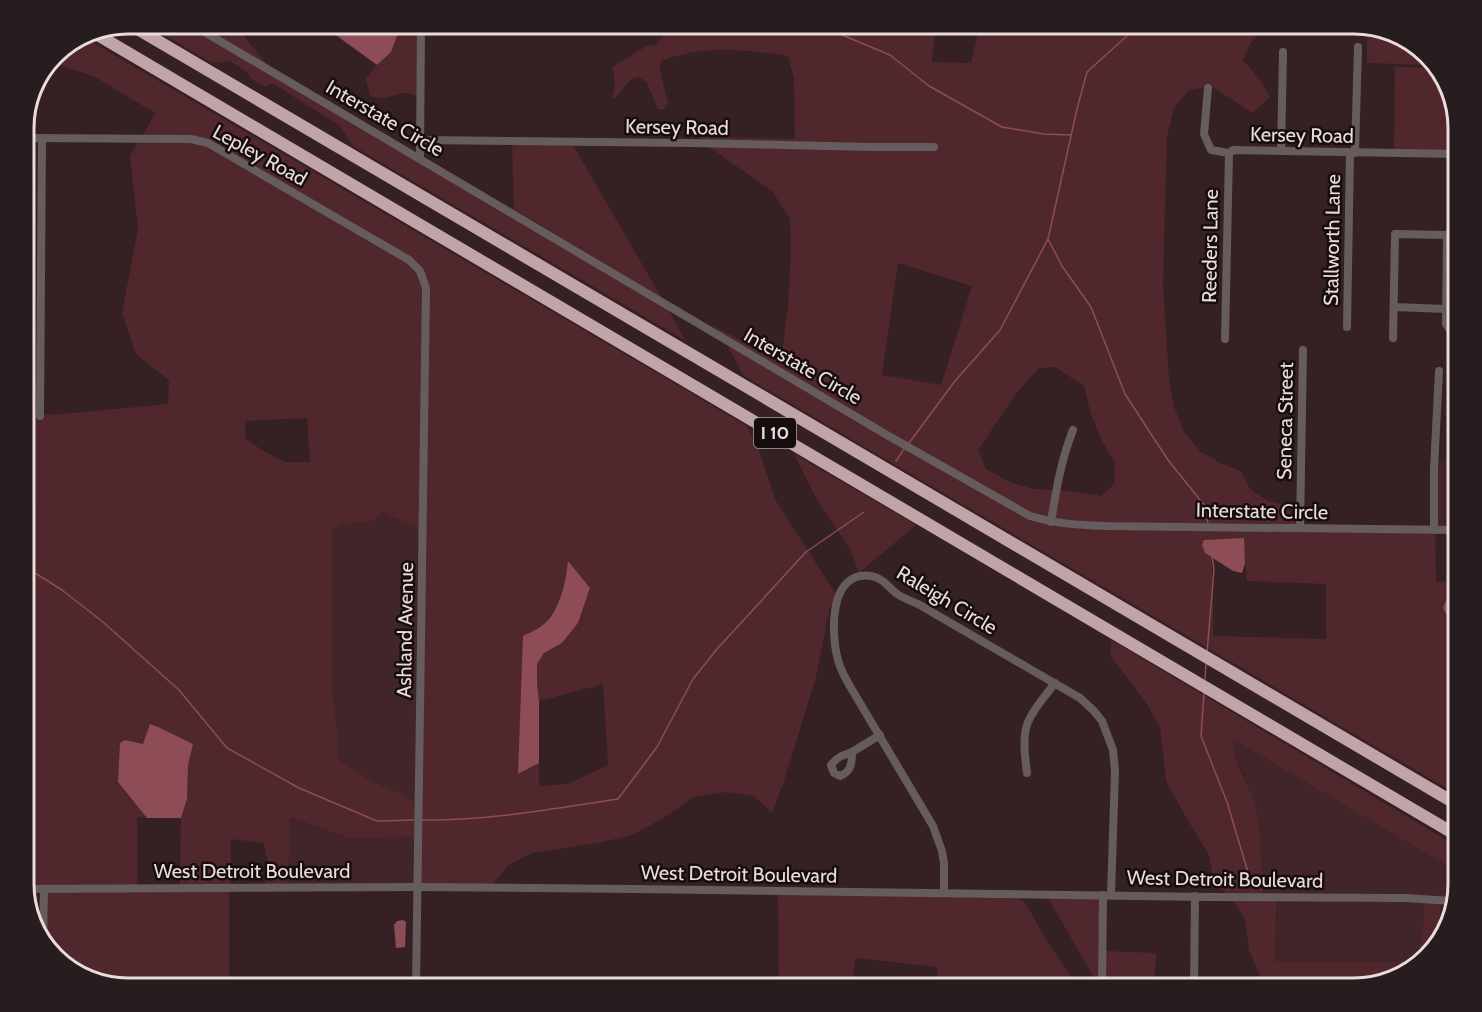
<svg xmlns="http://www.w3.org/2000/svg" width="1482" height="1012" font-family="Cabin,sans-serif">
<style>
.built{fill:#422529}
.green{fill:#51272e;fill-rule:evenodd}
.water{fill:#8d4c56}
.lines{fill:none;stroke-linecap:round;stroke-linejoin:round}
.stream{stroke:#8d4c56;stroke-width:1.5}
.minor{stroke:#675c5d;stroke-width:8}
.highway{stroke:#c1a4a7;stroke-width:12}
.labels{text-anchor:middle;stroke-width:5;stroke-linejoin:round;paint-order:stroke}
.shield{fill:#160d0e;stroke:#aa9d9e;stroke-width:1.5}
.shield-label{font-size:18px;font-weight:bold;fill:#eadbdc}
.street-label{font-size:20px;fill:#eadbdc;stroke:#160d0e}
.rim{fill:none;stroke:#eadbdc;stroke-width:3}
</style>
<rect width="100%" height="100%" fill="#352023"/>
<g class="built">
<polygon points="1438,459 1458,459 1458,526 1437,526"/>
<polygon points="382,512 418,528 415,802 406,796 373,782 338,759 338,738 332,684 331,530 345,524 375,521"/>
<polygon points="1232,738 1458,872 1458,884 1454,898 1415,894 1263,893 1257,812 1247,782 1233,749"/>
<polygon points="289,817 347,838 415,837 414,884 288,884"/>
<polygon points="1276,901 1424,902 1424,919 1417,962 1276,962 1275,935 1277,916"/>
</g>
<g class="green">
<polygon points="146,24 185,24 668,309 686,341 353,146 339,125 272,83 266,87 250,78 248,73 230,61 212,63"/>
<polygon points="199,24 231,24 244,36 267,65"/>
<path d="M382 24H418L417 96C402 88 395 98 381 98 377 98 374 97 370 96L366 79 375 67 391 52 398 32Z"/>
<path d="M678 24H936L932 62 971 63 980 24H1238L1239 29 1241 31H1262L1250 44 1243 60 1261 81 1270 97 1253 113 1212 87V85L1206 84 1205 87 1189 90 1174 108 1167 136 1163 286 1169 378 1174 407 1184 432 1200 451 1222 464 1241 471 1250 489 1268 501 1284 505 1294 517 1296 524 1106 522 1069 521 1055 519 1060 490 1101 496 1114 484 1115 463 1102 441 1091 414 1084 386 1055 367 1039 368 1015 395 978 450 986 469 1010 482 1033 489 1053 490 1049 517 1031 512 902 439 718 331 716 327 781 363 788 305 791 253 790 219 772 191 709 147 871 151 937 150V143L871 144 702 140 699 137 795 139 794 79 788 56 782 55C738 49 703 45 661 61L660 70 668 104 664 109H658L647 83 639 77 631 79 615 99 612 97C616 86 615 78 612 67L648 45 654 46 669 30ZM898 263 972 286 941 385 882 375Z"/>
<polygon points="1367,32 1381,32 1412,42 1432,65 1367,63"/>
<path d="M82 36 747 426 759 451 776 501 836 594 833 604 830 606 816 677 784 781 772 813 754 796 727 792 693 797 668 815 633 835 597 843 533 853 508 865 493 884H421L425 275 277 179 215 142 191 135H143L155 113 95 77 52 62 55 54ZM568 562 590 588 578 623 562 643 544 653 537 664V684L539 701 603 684 608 764 602 768 568 784 539 786V763L518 774 544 624 559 604 567 576Z"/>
<polygon points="1395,67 1435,68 1447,82 1458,128 1458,151 1394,150"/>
<path d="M138 142H191L212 148 407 263 417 274 423 289 419 593 418 528 382 512 375 521 345 524 332 530V684L338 738V759L373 782 406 796 415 802V837L348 838 290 817 288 884H265L268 865 264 843 231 839V884H180L181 818 187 799 188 765 192 744 187 742 143 744 125 740 118 782 147 818 137 817V885H24V416L37 415V419H43V415L73 413 168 404 169 380 136 354 122 313 138 229 130 156ZM307 418 310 462H285L260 449 245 438V421Z"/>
<polygon points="519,144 573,145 661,297 514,209 512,146"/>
<path d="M726 343 1029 519 1053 526 1106 529 1435 533 1436 582 1458 580V582L1448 596 1450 622 1458 631V795L744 376ZM1243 538 1247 581 1326 584V639L1213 636V580L1211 556 1205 553 1202 545Z"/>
<polygon points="794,454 916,525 859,573 851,551 817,500"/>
<path d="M1111 640 1458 847V872L1233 739C1232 762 1253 789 1257 814 1261 839 1261 867 1263 893H1226L1214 882 1209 855 1187 819 1166 781 1160 727 1145 701 1111 657Z"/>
<polygon points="229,891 229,988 129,988 70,970 46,945 47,892"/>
<polygon points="778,894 1017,897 1026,904 1046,939 1076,985 1072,988 936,988 938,967 855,958 852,988 779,988"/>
<polygon points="1048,898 1100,898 1099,986"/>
<path d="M1233 900 1276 901C1277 921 1274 942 1276 962H1417L1424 919V902L1441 903 1438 944 1400 977 1388 980 1262 981 1249 950 1245 919Z"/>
<polygon points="1105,951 1156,953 1154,988 1105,988"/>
</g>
<g class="water">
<polygon points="323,24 382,24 398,33 391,52 377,65 322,25"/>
<polygon points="1244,538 1245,564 1242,573 1233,571 1205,553 1202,545 1204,540"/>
<path d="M568 561 590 588 578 623 562 643 544 653 537 664V684L539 701V763L518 774 523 636C529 633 539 629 544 624 560 610 566 582 568 561Z"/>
<polygon points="1458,582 1458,631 1450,622 1443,608 1448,596"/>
<polygon points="150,724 158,727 193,744 188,765 187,799 181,818 147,818 118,782 120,743 125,740 143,744"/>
<polygon points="403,920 406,922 405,947 396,948 394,925 397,921"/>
</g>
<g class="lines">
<g class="stream">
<polyline points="816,24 890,55 929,86 1002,127 1044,134 1071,135"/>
<polyline points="1048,239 1062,266 1091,307 1125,394 1168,460 1205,506 1208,524"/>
<polyline points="909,443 955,381 1000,330 1048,239 1077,109 1087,72 1140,24"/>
<polyline points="896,461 904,449"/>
<polyline points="24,566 62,590 103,622 179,690 227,748 299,788 377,821 416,820"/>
<polyline points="1207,653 1214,569 1212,556"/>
<polyline points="1205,679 1206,663"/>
<polyline points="1204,693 1201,736 1227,802 1250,879"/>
<path d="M421 820C487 821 552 809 618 799L657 747 693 679 717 649 806 552 864 512"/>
</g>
<g class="minor">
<path d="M191 24 887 435 1030 516C1057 524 1078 525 1106 526L1458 530"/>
<polyline points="1208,88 1204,134 1211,150 1229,153 1233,150 1458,154"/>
<polyline points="24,138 191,139 208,143 409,260 420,271 426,288 416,988"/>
<polyline points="420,140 692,143 871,147 934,147"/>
<polyline points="1281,151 1283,52"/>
<polyline points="1355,153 1358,47"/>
<polyline points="1452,155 1451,231 1447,235 1446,324 1452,332 1458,332"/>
<polyline points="420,158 421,24"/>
<polyline points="1394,307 1446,309"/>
<polyline points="1347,327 1350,153"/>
<polyline points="1393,338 1395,234 1447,235"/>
<polyline points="1225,339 1229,153"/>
<polyline points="40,416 42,138"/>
<path d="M1051 522C1056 491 1061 460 1073 430"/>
<polyline points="1300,528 1303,350"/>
<polyline points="1434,530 1434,469 1439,371"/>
<path d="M852 752C852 763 851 772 840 776L834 773 831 765C837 757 843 755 852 752Z"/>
<polyline points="852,752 880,735"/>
<path d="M1027 773C1025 757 1022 737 1028 722 1034 708 1046 695 1055 683"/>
<polyline points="24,889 417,887 634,889 1207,897 1405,898 1453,901"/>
<path d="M944 893V863L942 851 933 826 854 693C848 683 841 672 838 660 831 635 828 570 871 576 883 578 888 587 897 594 903 598 911 601 918 604L1080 698 1094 711 1102 721 1113 750 1115 771 1111 895"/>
<polyline points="43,941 44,889"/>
<polyline points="89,976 112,979 118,985"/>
<polyline points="1102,988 1103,895"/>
<polyline points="1194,988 1195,896"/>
</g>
<g class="highway">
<polyline points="129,24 1458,805"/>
<polyline points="91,31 1458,836"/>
</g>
</g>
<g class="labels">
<rect class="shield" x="754" y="418" width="42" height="30" rx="4.5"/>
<g class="shield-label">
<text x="775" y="439">I 10</text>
</g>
<g class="street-label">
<text transform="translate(385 118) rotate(30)" y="7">Interstate Circle</text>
<text transform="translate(677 127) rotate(1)" y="7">Kersey Road</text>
<text transform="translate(1302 135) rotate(1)" y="7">Kersey Road</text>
<text transform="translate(260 155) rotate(29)" y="7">Lepley Road</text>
<text transform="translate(1332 240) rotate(-89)" y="7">Stallworth Lane</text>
<text transform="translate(1210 246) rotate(-89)" y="7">Reeders Lane</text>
<text transform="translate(803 366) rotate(30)" y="7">Interstate Circle</text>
<text transform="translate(1285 421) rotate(-89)" y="7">Seneca Street</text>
<text transform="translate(1262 511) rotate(1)" y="7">Interstate Circle</text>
<text transform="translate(947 600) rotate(31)" y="7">Raleigh Circle</text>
<text transform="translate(405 630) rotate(-89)" y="7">Ashland Avenue</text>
<text x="252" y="878">West Detroit Boulevard</text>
<text transform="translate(739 874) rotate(1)" y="7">West Detroit Boulevard</text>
<text transform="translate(1225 879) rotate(1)" y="7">West Detroit Boulevard</text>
</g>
</g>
<path d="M0 0H1482V1012H0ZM128 34H1354A94 94 0 0 1 1448 128V884A94 94 0 0 1 1354 978H128A94 94 0 0 1 34 884V128A94 94 0 0 1 128 34Z" fill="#271d1e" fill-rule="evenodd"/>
<path class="rim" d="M128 34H1354A94 94 0 0 1 1448 128V884A94 94 0 0 1 1354 978H128A94 94 0 0 1 34 884V128A94 94 0 0 1 128 34Z"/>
</svg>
